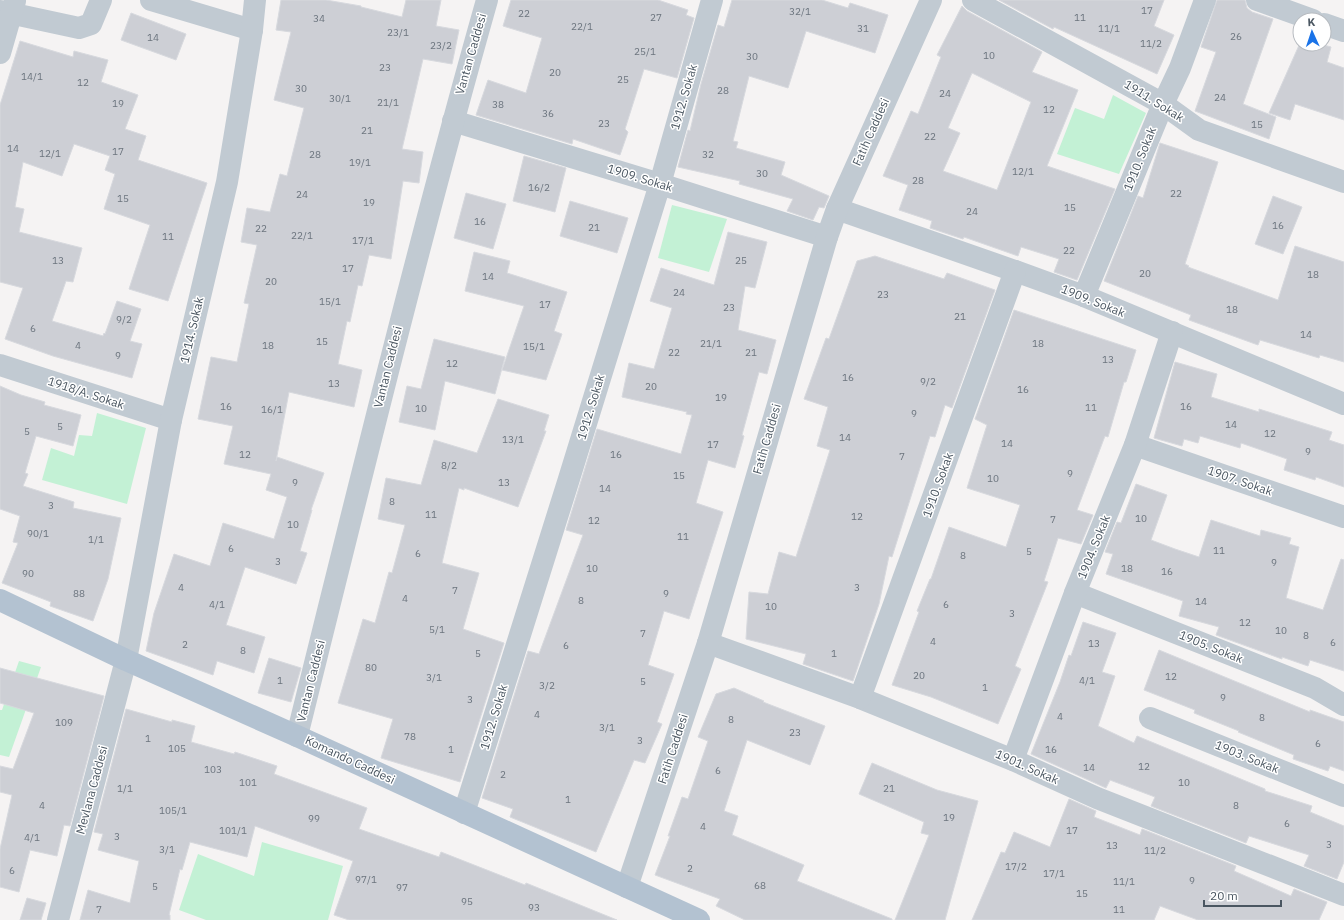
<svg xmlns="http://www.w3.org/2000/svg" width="1344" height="920" font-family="'IBM Plex Sans',sans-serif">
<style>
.green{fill:#c3f1d5}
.building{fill:#cdcfd5;stroke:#d7d9de;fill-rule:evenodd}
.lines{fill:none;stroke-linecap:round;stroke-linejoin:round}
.minor{stroke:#c1cad2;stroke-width:22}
.major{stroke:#b3c2d1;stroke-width:22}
.labels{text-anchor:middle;stroke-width:3;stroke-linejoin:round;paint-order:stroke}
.number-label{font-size:10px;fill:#6b747e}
.street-label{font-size:12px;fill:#4a5661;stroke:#fff}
</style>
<rect width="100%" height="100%" fill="#f5f3f3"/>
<g class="green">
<polygon points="1113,95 1146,113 1119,174 1057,154 1075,108 1104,119"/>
<polygon points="672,205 727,219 709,272 658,258"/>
<polygon points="97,413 146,428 127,504 42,480 51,448 74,456 79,435 92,436"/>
<polygon points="19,661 41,667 9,757 0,755 0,710 2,710"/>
<polygon points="262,842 343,866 328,920 206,920 179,910 198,854 254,876"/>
</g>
<g class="building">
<polygon points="281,0 326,0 361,6 361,7 402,17 406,0 441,0 436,26 459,30 452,64 423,59 402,149 423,152 419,183 403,181 391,259 369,255 362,286 358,285 350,322 347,321 338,364 362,370 354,407 289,392 276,461 277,457 324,473 311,510 312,510 300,551 307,553 296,584 245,567 226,625 265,637 254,673 217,661 213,675 146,651 154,613 174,554 210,566 223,523 274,539 287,497 266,490 271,474 224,464 233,426 198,419 211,357 237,362 249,304 244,303 257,245 241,242 247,208 270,212 280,174 287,176 304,108 274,100 291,32 276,30"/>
<polygon points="511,0 658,0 688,10 686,15 694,18 677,78 644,69 625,129 628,132 620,155 573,139 572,144 476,115 488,80 526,93 542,38 503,26"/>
<polygon points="732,0 822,0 848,8 850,3 888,15 875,53 806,31 788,88 749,76 733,141 738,142 736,148 785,162 781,175 829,196 824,208 819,207 813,220 787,211 793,199 739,184 740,181 678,167 688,130 690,131 701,84 718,25 724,27"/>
<polygon points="999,0 1164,0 1154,26 1174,35 1157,74 1054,27 1053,29"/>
<polygon points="1217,0 1245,0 1247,8 1252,12 1273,19 1243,104 1276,117 1269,139 1195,111 1216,52 1201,47"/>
<path d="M962 6 967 11 1042 52 1032 72 1078 90 1047 166 1115 189 1077 280 1054 272 1059 259 1021 247 1018 256 964 237 963 239 930 228 932 221 899 210 908 185 883 176 911 111 918 114 941 57 937 55ZM972 73 1031 102 997 190 943 171 960 133 948 128Z"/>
<polygon points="131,13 186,34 176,60 121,40"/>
<polygon points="20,41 73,57 74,51 108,60 101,82 138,95 125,129 146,136 138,160 207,183 168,301 129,289 150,225 104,209 115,174 105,170 110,156 74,144 62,176 23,162 15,207 24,209 19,232 82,248 73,282 66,281 52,321 103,336 104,333 105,334 117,301 141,309 130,341 142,344 132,378 53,356 5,339 23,288 0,282 0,105"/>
<polygon points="1300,43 1320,44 1331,47 1327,62 1344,68 1344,120 1295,104 1290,120 1269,113"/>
<polygon points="1160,143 1218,162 1185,264 1189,266 1188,267 1278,300 1295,246 1344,262 1344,362 1320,355 1319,358 1260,340 1258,345 1189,320 1191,315 1104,281 1138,196 1143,198"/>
<polygon points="524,156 566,168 555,212 513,201"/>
<polygon points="466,193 506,204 493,249 454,238"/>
<polygon points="1273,196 1302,207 1283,254 1255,244"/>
<polygon points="570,201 628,218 617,253 560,236"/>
<polygon points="728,232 767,242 755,288 745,286 738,330 776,340 767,374 759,372 742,435 744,436 735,468 708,460 696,503 723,512 689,619 664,611 648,665 674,674 657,722 662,724 645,763 634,760 596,852 510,817 513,809 482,798 528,651 539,654 583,535 566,530 597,429 681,454 692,415 686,414 687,412 622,397 629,363 654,369 672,308 650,301 661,268 714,285"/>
<polygon points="474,252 510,261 507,273 567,292 554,331 562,334 546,380 502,370 524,306 465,291"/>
<polygon points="875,256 944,279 947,273 995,290 952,408 945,405 935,437 930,436 892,557 889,556 879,604 853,681 803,664 806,654 746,639 749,592 768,594 779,552 796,557 830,450 817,446 828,407 804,399 826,338 829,339 857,261"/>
<polygon points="1014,310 1136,350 1126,382 1124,382 1108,437 1105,436 1077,510 1093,515 1081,544 1058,538 1044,581 1048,582 1015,666 1021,669 998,724 931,697 892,685 919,612 917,611 930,579 931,579 949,527 1006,547 1020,505 967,488 987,425 975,419"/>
<polygon points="434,339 505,357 495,394 445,381 435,430 399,422 407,386 421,389"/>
<polygon points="1175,362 1217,374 1211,397 1259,412 1259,409 1332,432 1329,440 1344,445 1344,487 1316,477 1315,480 1284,470 1287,459 1241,443 1240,448 1200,436 1198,443 1184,439 1182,446 1154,438"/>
<polygon points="0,386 21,395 45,402 44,405 81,415 73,446 36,436 25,473 28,474 23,486 74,502 73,508 121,518 108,579 93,621 50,606 51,602 2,583 18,543 13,542 20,516 0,509"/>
<polygon points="498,399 549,415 544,431 546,431 518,507 464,488 464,490 459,488 442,563 479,573 463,629 504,643 460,782 381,758 393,719 338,703 363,619 375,623 389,572 392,573 405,525 378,519 386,478 421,485 434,440 477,453"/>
<polygon points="1136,484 1167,495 1151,540 1175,549 1199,557 1211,520 1260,536 1261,530 1291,538 1289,544 1299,547 1286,598 1323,610 1341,559 1344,560 1344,671 1310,660 1308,666 1282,657 1282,659 1216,635 1219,627 1179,616 1183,601 1106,574 1113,554 1105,552 1117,522 1121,523"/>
<polygon points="1083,622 1116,633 1102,672 1115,676 1098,726 1134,743 1137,736 1265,789 1265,791 1312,806 1310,812 1344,826 1344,862 1337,879 1304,866 1309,855 1249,836 1246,843 1151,806 1155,797 1110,780 1106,788 1031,754 1060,682 1069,655 1071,656"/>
<polygon points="1159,650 1310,712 1310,710 1344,722 1344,771 1330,766 1328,771 1293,759 1294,755 1238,732 1239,731 1194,713 1195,710 1144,690"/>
<polygon points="269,658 301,668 291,702 258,693"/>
<polygon points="0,668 104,696 70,826 64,825 57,856 30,850 19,892 0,887 0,849 12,795 0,792 0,766 13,769 34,713 0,703"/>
<polygon points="734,688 764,701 763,702 825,726 810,765 747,740 724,811 738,816 732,835 804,865 797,881 892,919 892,920 745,920 716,906 720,899 655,875 670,836 668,836 682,797 688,799 708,741 698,737 716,694"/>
<polygon points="126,709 172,722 172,720 195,726 191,742 234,754 235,752 277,766 274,774 367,808 359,829 439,857 441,852 525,885 526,883 617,920 349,920 334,915 353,861 255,826 247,857 190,842 182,870 180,869 169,915 170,915 170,920 80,920 88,890 130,903 139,861 98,850 103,834 94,832"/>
<polygon points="872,763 937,790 978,801 945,920 895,920 929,835 921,833 924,822 859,794"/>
<polygon points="1069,799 1096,811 1094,817 1140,835 1142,829 1236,866 1234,871 1291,896 1294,889 1327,902 1319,920 1198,920 1160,906 1154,920 972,920 1001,852 1005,853 1014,832 1050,847"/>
<polygon points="27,898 46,903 41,920 20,920"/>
</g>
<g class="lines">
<g class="minor">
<polyline points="151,0 252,30"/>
<polyline points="973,0 1163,104 1199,130 1344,182"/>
<polyline points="1257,0 1313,20"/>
<polyline points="0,11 79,28 91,24 101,0"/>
<polyline points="1324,24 1344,31"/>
<polyline points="0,53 15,1"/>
<polyline points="453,121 660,184 827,237"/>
<polyline points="837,209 1015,271 1084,296 1344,404"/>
<polyline points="1084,296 1163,104 1180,68 1205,0"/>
<polyline points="0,365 171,420"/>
<polyline points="1135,445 1344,517"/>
<polyline points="1075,593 1315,688 1344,705"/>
<polyline points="708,643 860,698 1013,760 1097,798 1344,895"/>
<polyline points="860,698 1015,271"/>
<polyline points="1150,718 1344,796"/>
<path d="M297 736C358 490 418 244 487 0"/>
<polyline points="1013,760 1075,593 1135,445 1172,332"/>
<polyline points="464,813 568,482 660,184 712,0"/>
<polyline points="627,887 708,643 827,237 837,209 931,0"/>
<polyline points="58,920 126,660 171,420 227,182 252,30 255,0"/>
</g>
<polyline class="major" points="0,600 126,660 297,736 699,920"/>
</g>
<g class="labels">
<g class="number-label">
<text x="1147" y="14">17</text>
<text x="800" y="15">32/1</text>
<text x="524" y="17">22</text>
<text x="656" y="21">27</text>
<text x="1080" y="21">11</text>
<text x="319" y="22">34</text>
<text x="582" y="30">22/1</text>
<text x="863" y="32">31</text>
<text x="1109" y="32">11/1</text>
<text x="398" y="36">23/1</text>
<text x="1236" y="40">26</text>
<text x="153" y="41">14</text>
<text x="1151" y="47">11/2</text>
<text x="441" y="49">23/2</text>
<text x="645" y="55">25/1</text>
<text x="989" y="59">10</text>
<text x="752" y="60">30</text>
<text x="385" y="71">23</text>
<text x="555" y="76">20</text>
<text x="32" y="80">14/1</text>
<text x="623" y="83">25</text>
<text x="83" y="86">12</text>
<text x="301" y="92">30</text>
<text x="723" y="94">28</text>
<text x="945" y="97">24</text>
<text x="1220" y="101">24</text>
<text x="340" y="102">30/1</text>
<text x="388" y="106">21/1</text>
<text x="118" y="107">19</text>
<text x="498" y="108">38</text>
<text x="1049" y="113">12</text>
<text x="548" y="117">36</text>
<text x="604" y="127">23</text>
<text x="1257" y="128">15</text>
<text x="367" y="134">21</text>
<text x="930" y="140">22</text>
<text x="13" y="152">14</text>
<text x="118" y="155">17</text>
<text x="50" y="157">12/1</text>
<text x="315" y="158">28</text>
<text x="708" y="158">32</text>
<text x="360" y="166">19/1</text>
<text x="1023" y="175">12/1</text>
<text x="762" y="177">30</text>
<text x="918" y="184">28</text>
<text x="539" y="191">16/2</text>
<text x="1176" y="197">22</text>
<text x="302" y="198">24</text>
<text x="123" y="202">15</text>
<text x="369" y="206">19</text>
<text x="1070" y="211">15</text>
<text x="972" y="215">24</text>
<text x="480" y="225">16</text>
<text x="1278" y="229">16</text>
<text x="594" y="231">21</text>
<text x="261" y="232">22</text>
<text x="302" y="239">22/1</text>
<text x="168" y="240">11</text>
<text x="363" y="244">17/1</text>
<text x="1069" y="254">22</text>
<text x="58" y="264">13</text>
<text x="741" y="264">25</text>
<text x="348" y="272">17</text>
<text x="1145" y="277">20</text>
<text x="1313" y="278">18</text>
<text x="488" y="280">14</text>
<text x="271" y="285">20</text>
<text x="679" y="296">24</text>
<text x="883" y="298">23</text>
<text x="330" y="305">15/1</text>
<text x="545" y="308">17</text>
<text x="729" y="311">23</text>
<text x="1232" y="313">18</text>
<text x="960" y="320">21</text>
<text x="124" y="323">9/2</text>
<text x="33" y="332">6</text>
<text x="1306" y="338">14</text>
<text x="322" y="345">15</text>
<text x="711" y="347">21/1</text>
<text x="1038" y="347">18</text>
<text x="78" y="349">4</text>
<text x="268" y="349">18</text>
<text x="534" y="350">15/1</text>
<text x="674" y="356">22</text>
<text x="751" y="356">21</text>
<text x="118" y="359">9</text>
<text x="1108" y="363">13</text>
<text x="452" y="367">12</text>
<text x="848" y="381">16</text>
<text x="928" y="385">9/2</text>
<text x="334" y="387">13</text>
<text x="651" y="390">20</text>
<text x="1023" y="393">16</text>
<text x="721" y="401">19</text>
<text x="226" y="410">16</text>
<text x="1186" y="410">16</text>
<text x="1091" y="411">11</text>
<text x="421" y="412">10</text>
<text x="272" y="413">16/1</text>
<text x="914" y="417">9</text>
<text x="1231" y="428">14</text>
<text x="60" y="430">5</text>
<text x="27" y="435">5</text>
<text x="1270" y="437">12</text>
<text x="845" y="441">14</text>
<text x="513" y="443">13/1</text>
<text x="1007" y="447">14</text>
<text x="713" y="448">17</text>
<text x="1308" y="455">9</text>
<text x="245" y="458">12</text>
<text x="616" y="458">16</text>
<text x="902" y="460">7</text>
<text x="449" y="469">8/2</text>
<text x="1070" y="477">9</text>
<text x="679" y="479">15</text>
<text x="993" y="482">10</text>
<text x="295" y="486">9</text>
<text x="504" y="486">13</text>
<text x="605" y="492">14</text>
<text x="392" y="505">8</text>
<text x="51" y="509">3</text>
<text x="431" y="518">11</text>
<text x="857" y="520">12</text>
<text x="1141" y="522">10</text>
<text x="1053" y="523">7</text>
<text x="594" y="524">12</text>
<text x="293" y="528">10</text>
<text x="38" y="537">90/1</text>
<text x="683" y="540">11</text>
<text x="96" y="543">1/1</text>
<text x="231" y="552">6</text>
<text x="1219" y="554">11</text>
<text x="1029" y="555">5</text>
<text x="418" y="557">6</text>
<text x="963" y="559">8</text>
<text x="278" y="565">3</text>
<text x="1274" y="566">9</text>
<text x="592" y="572">10</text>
<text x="1127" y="572">18</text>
<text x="1167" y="575">16</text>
<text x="28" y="577">90</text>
<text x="181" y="591">4</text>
<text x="857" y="591">3</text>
<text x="455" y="594">7</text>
<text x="79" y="597">88</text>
<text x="666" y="597">9</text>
<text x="405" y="602">4</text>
<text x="581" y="604">8</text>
<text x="1201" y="605">14</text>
<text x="217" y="608">4/1</text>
<text x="946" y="608">6</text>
<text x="771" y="610">10</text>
<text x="1012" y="617">3</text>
<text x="1245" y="626">12</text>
<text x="437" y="633">5/1</text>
<text x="1281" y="634">10</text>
<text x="643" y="637">7</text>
<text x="1306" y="639">8</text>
<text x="933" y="645">4</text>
<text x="1333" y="646">6</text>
<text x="1094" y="647">13</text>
<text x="185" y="648">2</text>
<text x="566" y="649">6</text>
<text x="243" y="654">8</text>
<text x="478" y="657">5</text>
<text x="834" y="657">1</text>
<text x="371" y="671">80</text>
<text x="919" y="679">20</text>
<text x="1171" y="680">12</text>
<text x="434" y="681">3/1</text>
<text x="280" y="684">1</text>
<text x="1087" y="684">4/1</text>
<text x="643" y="685">5</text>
<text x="547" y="689">3/2</text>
<text x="985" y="691">1</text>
<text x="1223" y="701">9</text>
<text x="470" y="703">3</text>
<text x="537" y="718">4</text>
<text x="1060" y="720">4</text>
<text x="1262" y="721">8</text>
<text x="731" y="723">8</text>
<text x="64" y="726">109</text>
<text x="607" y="731">3/1</text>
<text x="795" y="736">23</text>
<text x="410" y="740">78</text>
<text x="148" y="742">1</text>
<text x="640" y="744">3</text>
<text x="1318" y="747">6</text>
<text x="177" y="752">105</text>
<text x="451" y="753">1</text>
<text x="1051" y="753">16</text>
<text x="1144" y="770">12</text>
<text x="1089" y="771">14</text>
<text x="213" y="773">103</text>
<text x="718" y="774">6</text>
<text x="503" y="778">2</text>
<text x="248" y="786">101</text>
<text x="1184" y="786">10</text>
<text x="125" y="792">1/1</text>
<text x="889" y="792">21</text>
<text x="568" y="803">1</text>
<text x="42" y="809">4</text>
<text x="1236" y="809">8</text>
<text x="173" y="814">105/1</text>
<text x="949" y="821">19</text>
<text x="314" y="822">99</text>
<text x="1287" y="827">6</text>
<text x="703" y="830">4</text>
<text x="233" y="834">101/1</text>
<text x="1072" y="834">17</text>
<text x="117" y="840">3</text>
<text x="32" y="841">4/1</text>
<text x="1329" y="848">3</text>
<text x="1112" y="849">13</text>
<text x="167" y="853">3/1</text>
<text x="1155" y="854">11/2</text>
<text x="1016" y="870">17/2</text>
<text x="690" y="872">2</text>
<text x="12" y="874">6</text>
<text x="1054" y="877">17/1</text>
<text x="366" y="883">97/1</text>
<text x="1192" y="884">9</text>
<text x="1124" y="885">11/1</text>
<text x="760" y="889">68</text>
<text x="155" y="890">5</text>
<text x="402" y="891">97</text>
<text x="1082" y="897">15</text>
<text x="467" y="905">95</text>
<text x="534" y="911">93</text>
<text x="99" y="913">7</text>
<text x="1119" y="913">11</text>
</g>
<g class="street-label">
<text transform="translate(471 54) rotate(-74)" y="4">Vantan Caddesi</text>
<text transform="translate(684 97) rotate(-74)" y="4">1912. Sokak</text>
<text transform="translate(1154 101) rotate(32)" y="4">1911. Sokak</text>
<text transform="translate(871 132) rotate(-66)" y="4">Fatih Caddesi</text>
<text transform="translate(1140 159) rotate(-68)" y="4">1910. Sokak</text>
<text transform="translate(640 178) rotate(17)" y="4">1909. Sokak</text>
<text transform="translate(1093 301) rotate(22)" y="4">1909. Sokak</text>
<text transform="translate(192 330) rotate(-77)" y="4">1914. Sokak</text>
<text transform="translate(388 367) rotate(-76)" y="4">Vantan Caddesi</text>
<text transform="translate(86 393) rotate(18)" y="4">1918/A. Sokak</text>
<text transform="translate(591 407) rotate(-73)" y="4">1912. Sokak</text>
<text transform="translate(767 439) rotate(-74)" y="4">Fatih Caddesi</text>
<text transform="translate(1240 481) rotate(19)" y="4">1907. Sokak</text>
<text transform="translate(938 485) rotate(-70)" y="4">1910. Sokak</text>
<text transform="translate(1094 547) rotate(-68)" y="4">1904. Sokak</text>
<text transform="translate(1211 647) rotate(22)" y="4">1905. Sokak</text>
<text transform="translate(311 681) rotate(-76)" y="4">Vantan Caddesi</text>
<text transform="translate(494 717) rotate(-73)" y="4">1912. Sokak</text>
<text transform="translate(673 749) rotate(-72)" y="4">Fatih Caddesi</text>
<text transform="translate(1247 757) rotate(22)" y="4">1903. Sokak</text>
<text transform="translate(350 760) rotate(25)" y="4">Komando Caddesi</text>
<text transform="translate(1027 767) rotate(24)" y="4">1901. Sokak</text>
<text transform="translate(92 790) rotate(-75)" y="4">Mevlana Caddesi</text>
</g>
</g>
<g transform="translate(1312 32) rotate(357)"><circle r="19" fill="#ffffff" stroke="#b7bbc0"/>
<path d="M0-3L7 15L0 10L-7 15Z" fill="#1a73e8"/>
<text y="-6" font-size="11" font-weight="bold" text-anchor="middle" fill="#4a5661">K</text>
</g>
<path d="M1204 900v6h77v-6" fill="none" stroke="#4a5661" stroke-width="2"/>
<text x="1210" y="900" font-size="12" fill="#4a5661" stroke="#ffffff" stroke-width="3" paint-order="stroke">20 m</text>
</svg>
